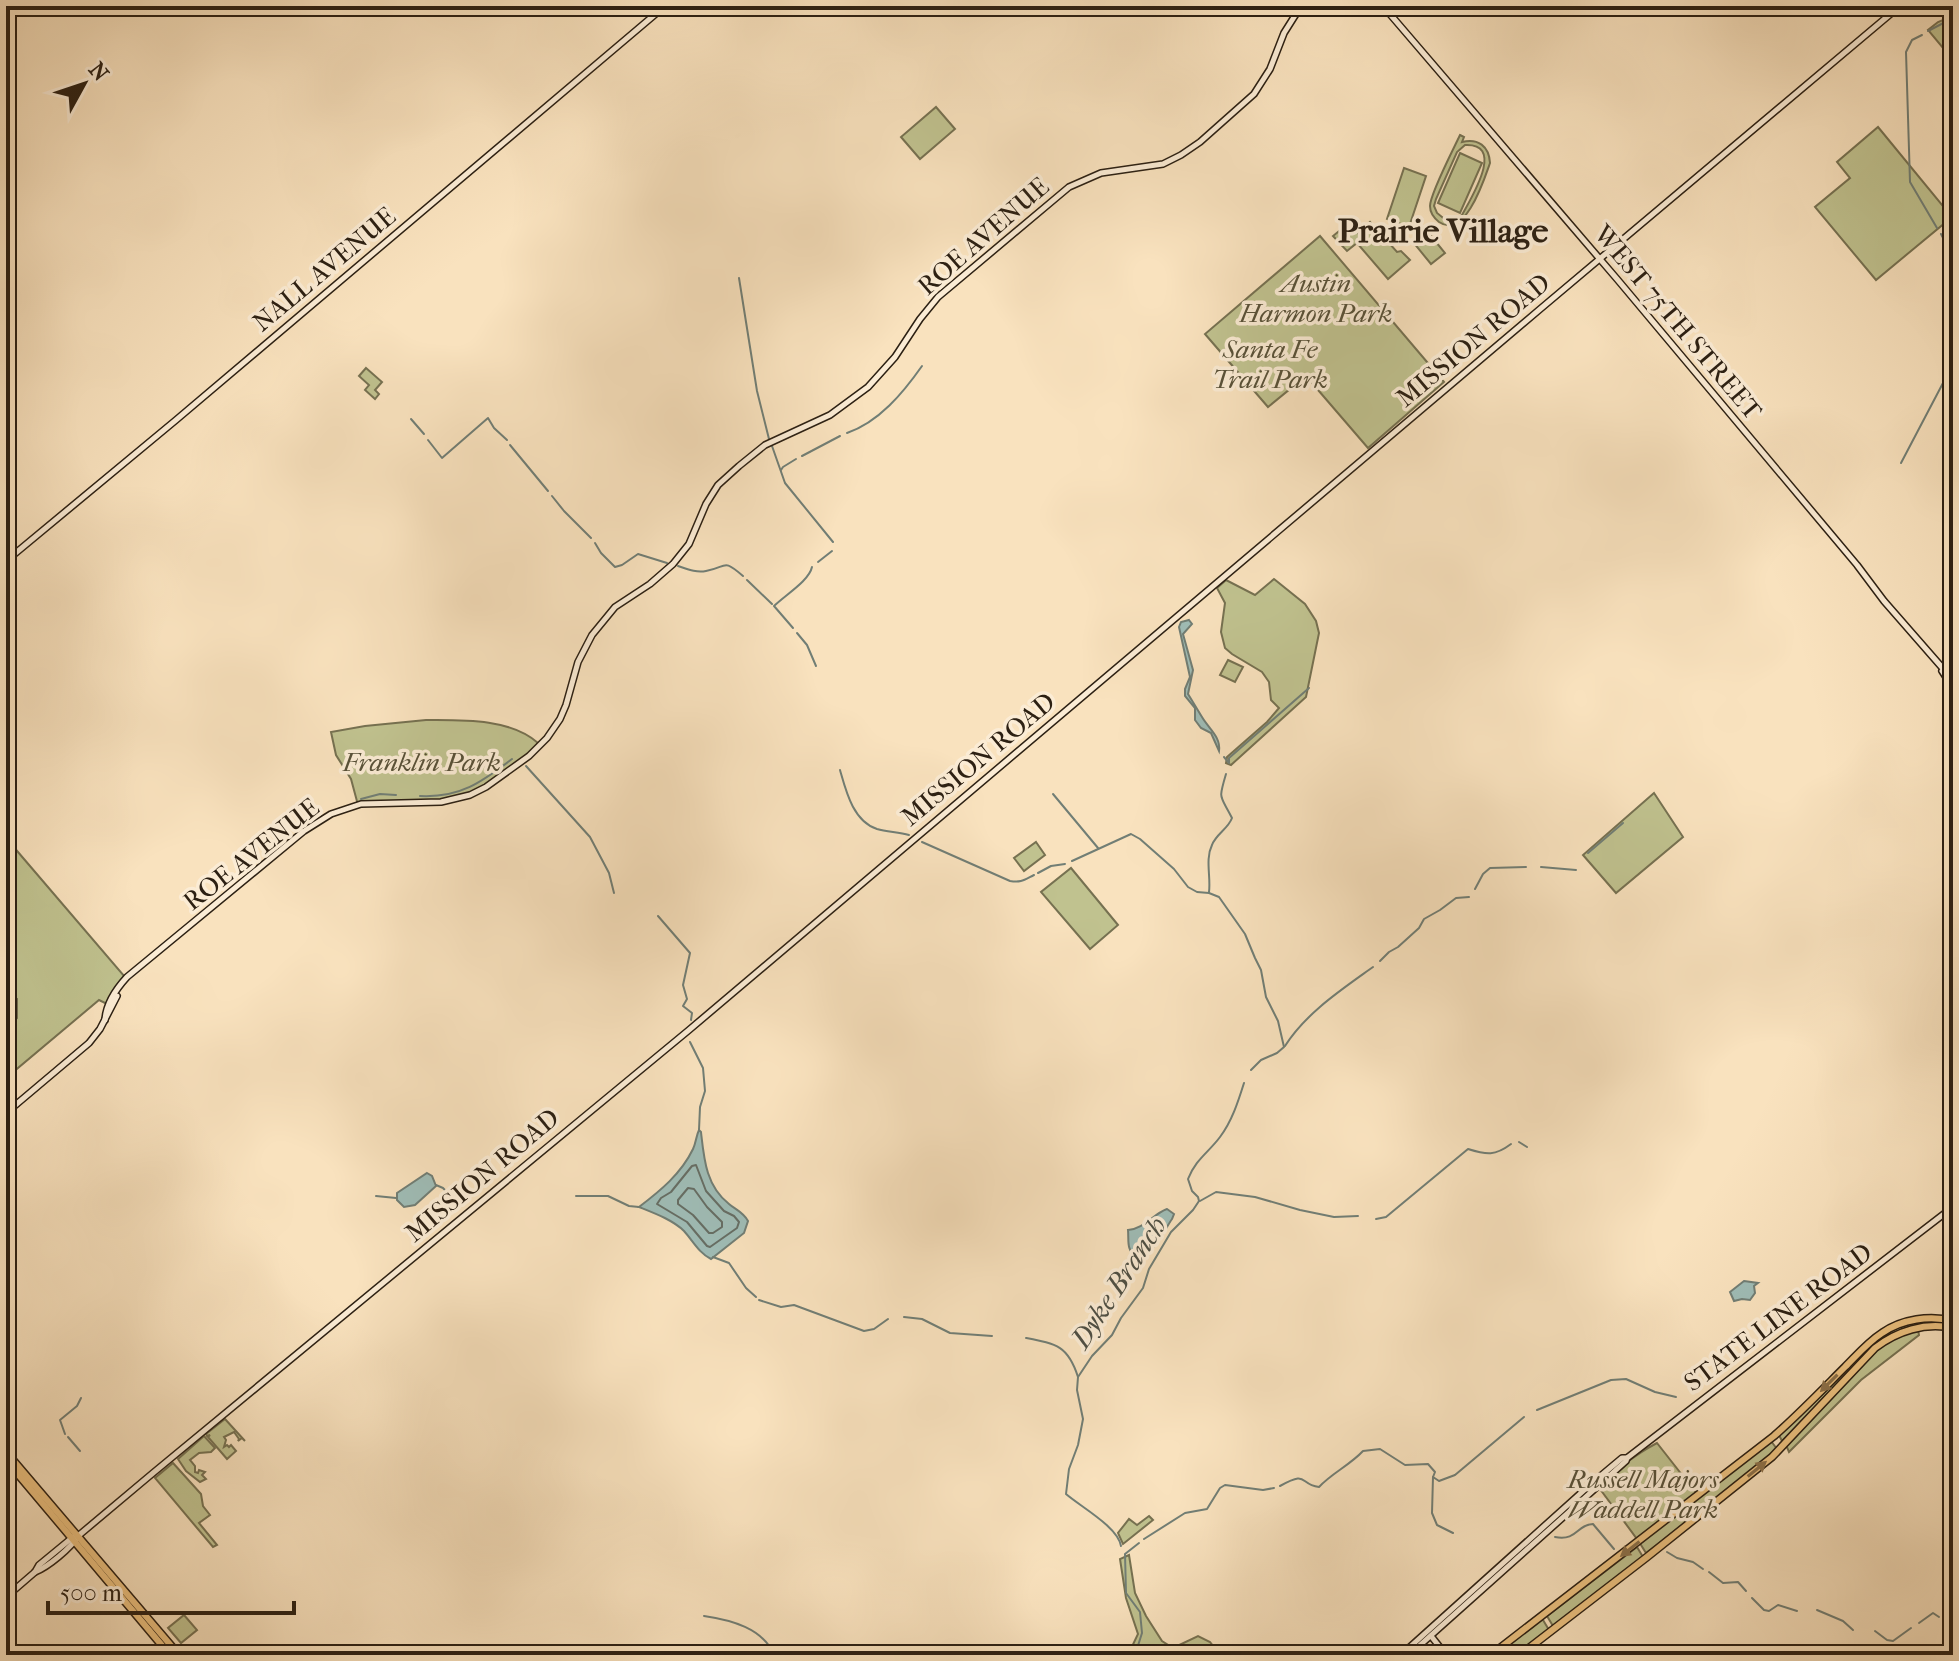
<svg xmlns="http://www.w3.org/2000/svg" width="1959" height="1661" font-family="'IM FELL French Canon',serif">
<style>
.green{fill:#c0c28f;stroke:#767151;stroke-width:2;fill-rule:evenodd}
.water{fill:#9fbdb7;stroke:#717e75;stroke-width:2}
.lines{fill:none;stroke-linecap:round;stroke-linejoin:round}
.shore{stroke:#666e65;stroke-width:2}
.stream{stroke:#717e75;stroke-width:2}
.secondary-casing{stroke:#2c2013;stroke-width:8}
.primary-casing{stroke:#2c2013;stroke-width:9}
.secondary{stroke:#fbecd5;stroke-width:5}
.primary{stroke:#ecc17f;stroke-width:6}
.oneway{fill:#8c7049}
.labels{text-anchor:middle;stroke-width:7;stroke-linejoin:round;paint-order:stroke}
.street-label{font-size:26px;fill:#2c2013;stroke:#fbecd5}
.park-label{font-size:26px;font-style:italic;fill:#585138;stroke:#fbecd5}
.water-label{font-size:28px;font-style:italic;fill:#4e4f44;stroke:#fbecd5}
.district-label{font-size:34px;font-weight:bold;fill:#2c2013;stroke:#fbecd5}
</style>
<rect width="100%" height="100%" fill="#f9e2be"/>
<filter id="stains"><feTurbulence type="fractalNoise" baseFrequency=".0025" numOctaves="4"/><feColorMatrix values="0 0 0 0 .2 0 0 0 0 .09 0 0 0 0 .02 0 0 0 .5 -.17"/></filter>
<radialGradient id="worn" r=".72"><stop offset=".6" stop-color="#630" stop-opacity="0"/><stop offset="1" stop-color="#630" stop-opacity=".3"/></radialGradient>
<g class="green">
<polygon points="1953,16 1953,60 1928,30 1938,22"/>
<polygon points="936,107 955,129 920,159 901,137"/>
<polygon points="1878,127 1952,217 1876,280 1815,207 1850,178 1837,162"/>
<path d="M1460 135 1464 137 1462 142C1478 138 1489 146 1490 163 1484 180 1465 240 1439 222 1434 218 1430 212 1430 206 1430 194 1454 148 1460 135ZM1465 145C1506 143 1471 198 1462 215L1456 220 1447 221 1437 213 1434 206 1436 199 1457 152Z"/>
<polygon points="1460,153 1482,163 1460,213 1438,203"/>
<polygon points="1404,168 1426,176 1409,227 1387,219"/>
<polygon points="1370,222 1397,252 1401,251 1410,260 1388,279 1357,243 1347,251 1333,236 1349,223 1358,233"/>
<polygon points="1427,231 1445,253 1431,264 1413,242"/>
<polygon points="1320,236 1444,382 1368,448 1306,376 1268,407 1205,334"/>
<polygon points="366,368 382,382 375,390 379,394 375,399 365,390 369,385 359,376"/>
<polygon points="1274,579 1305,604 1316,621 1319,633 1306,697 1231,765 1226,763 1227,757 1267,722 1279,708 1271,700 1269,682 1262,672 1232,654 1225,648 1221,632 1225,603 1217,588 1226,580 1255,595"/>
<polygon points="1228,660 1243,667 1235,682 1220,675"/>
<path d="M426 720C461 720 510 718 538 743L529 756 486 787 441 802 358 805 351 779 336 755 331 732 365 726Z"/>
<polygon points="1654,793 1683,837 1616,893 1583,855"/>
<polygon points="6,838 125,977 107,1004 99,1000 6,1078 6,1028 17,1018 17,999 6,995"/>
<polygon points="1036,842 1045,855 1024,871 1014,858"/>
<polygon points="1071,868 1118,925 1090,949 1041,892"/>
<polygon points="1918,1321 1919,1325 1882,1340 1782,1441 1779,1435 1881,1336 1900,1326"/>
<polygon points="1918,1330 1919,1335 1861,1380 1789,1452 1786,1445 1881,1346 1895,1338"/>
<polygon points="225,1419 245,1441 242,1438 238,1441 239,1439 234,1432 224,1437 226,1440 224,1447 227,1445 229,1447 231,1445 236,1451 227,1459 208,1437 210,1435 207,1436 206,1434"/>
<polygon points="204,1436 215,1448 211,1452 199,1453 190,1460 195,1466 195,1472 198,1473 199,1470 205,1472 202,1475 206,1479 200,1482 186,1471 178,1459"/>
<polygon points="1771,1441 1777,1449 1749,1474 1646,1553 1641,1545 1641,1542"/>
<path d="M1657 1443 1697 1494 1637 1539 1600 1489C1613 1471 1636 1454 1657 1443Z"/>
<polygon points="173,1463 201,1494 203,1506 210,1515 199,1523 217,1545 213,1547 155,1478"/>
<polygon points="1149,1516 1153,1520 1123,1544 1118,1533 1129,1519 1137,1525"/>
<polygon points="1637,1547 1643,1557 1553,1626 1547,1616"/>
<polygon points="1129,1555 1135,1593 1146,1616 1162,1641 1173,1648 1198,1636 1210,1642 1220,1655 1128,1655 1138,1634 1126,1598 1120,1559"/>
<polygon points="184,1615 197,1630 181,1643 168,1628"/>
<polygon points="1540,1620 1543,1620 1549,1630 1516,1655 1495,1655"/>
</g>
<g class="water">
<path d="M1189 620 1192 624 1183 634 1193 670 1188 694C1193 702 1197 709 1202 717 1209 729 1221 737 1219 751L1211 733 1201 728 1195 720V708L1185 696V689L1190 677 1179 627 1181 622Z"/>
<path d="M699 1130 701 1132C704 1159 706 1186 729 1204 736 1210 743 1212 748 1221L744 1233 711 1259C699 1253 693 1241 684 1231 673 1220 654 1213 639 1207 660 1191 681 1174 693 1149 696 1143 696 1136 699 1130Z"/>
<polygon points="427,1173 432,1176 436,1186 415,1205 404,1207 397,1200 397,1193"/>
<path d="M1167 1209 1174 1214 1172 1219C1163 1232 1153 1256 1136 1257 1126 1249 1129 1241 1128 1230 1144 1229 1153 1214 1167 1209Z"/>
<polygon points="1744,1281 1758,1283 1754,1286 1755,1293 1750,1300 1742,1299 1734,1301 1730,1292"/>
</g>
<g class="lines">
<g class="shore">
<polygon points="696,1165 706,1191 724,1211 734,1216 739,1222 737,1228 710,1247 707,1246 687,1222 657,1204 661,1198 671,1192 692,1166"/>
<polygon points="688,1188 694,1189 707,1207 722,1222 722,1227 713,1233 709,1233 693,1215 678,1204 678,1200"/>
</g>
<g class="stream">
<polyline points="1928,31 1953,18"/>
<polyline points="1922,35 1912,40 1906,52 1910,182 1937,228"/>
<polyline points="1941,234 1951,253"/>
<polyline points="1952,256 1953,260"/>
<polyline points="739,278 757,391 769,439"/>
<polyline points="411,419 424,434"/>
<path d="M847 433C879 422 903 393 922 366"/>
<polyline points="428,440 442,458 488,418 494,428 507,440"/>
<polyline points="510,445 548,491"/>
<polyline points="772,446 785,483 833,542"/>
<polyline points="802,456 840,436"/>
<polyline points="1901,463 1943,383 1953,355"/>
<polyline points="781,470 783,467 796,459"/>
<polyline points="552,496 564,511 591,538"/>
<polyline points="595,543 601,553 615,567 622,565 638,554 667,563"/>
<polyline points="818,562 832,551"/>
<path d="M678 566C687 569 696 573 706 571 728 567 722 558 743 576"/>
<polyline points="747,580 772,604"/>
<path d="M793 628 774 606C785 595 809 581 812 567"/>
<polyline points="797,633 807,645 816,666"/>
<polyline points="1224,757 1229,763 1229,758 1309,688"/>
<polyline points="526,766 590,837 609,873 614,893"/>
<path d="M840 770C846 791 853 821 877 829 887 832 898 832 909 835"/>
<polyline points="1053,794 1098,848"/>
<path d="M420 796C460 798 482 782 512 759"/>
<polyline points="361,799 380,794 396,795"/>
<path d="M922 842 1010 881C1021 883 1024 880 1034 875"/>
<polyline points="1588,853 1623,823"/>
<polyline points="1072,861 1131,834 1140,839 1174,869 1188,887 1197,892 1209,893 1219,897 1245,934 1255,958 1261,970 1266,997 1278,1021 1284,1047 1277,1053 1261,1060 1251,1070"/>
<polyline points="1541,867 1576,870"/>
<polyline points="1038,873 1051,866 1065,864"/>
<polyline points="1475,889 1483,874 1490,868 1526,867"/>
<path d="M1209 892C1211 877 1205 859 1212 845 1216 834 1228 829 1232 818 1220 794 1218 801 1226 774"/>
<polyline points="658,916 690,953 683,985 687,999 683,1006 692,1013 691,1020"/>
<polyline points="1380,961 1389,952 1398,947 1419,928 1424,919 1440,910 1456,898 1469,897"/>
<polyline points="690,1042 703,1068 705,1091 700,1107 699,1130"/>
<path d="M1285 1046C1306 1013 1341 990 1373 967"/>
<polyline points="1519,1142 1527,1147"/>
<polyline points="436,1185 443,1188 456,1202"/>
<polyline points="376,1196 396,1198"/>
<polyline points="576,1196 608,1196 629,1206 639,1207"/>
<polyline points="1200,1201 1216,1192 1255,1197 1300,1210 1334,1217 1358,1216"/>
<path d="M1376 1219 1386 1217 1468 1149C1487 1155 1495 1156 1511 1144"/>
<polyline points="713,1257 729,1263 746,1288 756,1297"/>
<polyline points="759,1300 781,1307 794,1305 864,1331 874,1329 888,1319"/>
<polyline points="904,1317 922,1319 950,1333 992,1336"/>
<path d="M1026 1338C1057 1344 1068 1346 1078 1377"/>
<polyline points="1537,1410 1611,1380 1626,1379 1655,1392 1676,1397"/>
<polyline points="65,1434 60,1420 77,1406 81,1398"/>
<polyline points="68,1437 80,1451"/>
<polyline points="1433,1477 1432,1513 1437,1525 1453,1533"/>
<path d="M1280 1486C1309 1470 1298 1484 1319 1487 1332 1473 1350 1465 1363 1451L1380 1449 1405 1465 1428 1464 1435 1472 1433 1477 1439 1481 1455 1475 1524 1417"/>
<path d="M1555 1537C1578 1541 1576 1525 1593 1524L1614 1549"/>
<polyline points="1144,1539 1185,1513 1207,1509 1220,1488 1225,1485 1263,1490 1274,1488"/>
<path d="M1121 1546C1118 1527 1081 1507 1066 1494L1069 1469 1078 1445 1083 1419 1077 1390 1078 1377 1092 1356 1112 1335 1121 1318 1143 1288 1149 1269 1171 1232 1193 1210 1199 1201 1198 1197 1192 1191 1188 1179C1196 1159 1208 1153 1220 1137 1232 1121 1238 1102 1244 1083"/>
<polyline points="1667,1552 1677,1558 1693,1562 1703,1569"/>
<polyline points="1709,1572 1723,1583 1738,1582 1746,1591"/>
<polyline points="1752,1598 1764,1610 1769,1611 1778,1605 1797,1611"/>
<polyline points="1817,1610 1843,1621 1853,1630"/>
<path d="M704 1616C731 1620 763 1628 774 1655"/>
<polyline points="1919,1623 1933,1613 1939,1617"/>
<polyline points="1875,1631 1887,1640 1893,1641 1911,1628"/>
<polyline points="1135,1655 1142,1633 1140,1612 1126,1593 1125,1554 1139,1543"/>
</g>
<defs>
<g id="secondary">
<polyline points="1383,6 1617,279 1857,565 1884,601 1953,680"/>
<polyline points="6,561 176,420 665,6"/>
<polyline points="1942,671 1953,688"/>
<path d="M105 1020C106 1003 116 989 127 977L304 831 331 814 361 804 441 802 470 795 486 787 529 756 547 738 560 719 566 705 578 662 592 635 615 607 650 584 673 564 689 544 706 504 718 485 739 466 765 445 830 415 868 387 895 357 920 319 938 297 1069 187 1101 173 1163 164 1181 155 1200 142 1254 94 1270 69 1284 33 1301 6"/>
<polyline points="6,1113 89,1043 100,1029 117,996"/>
<path d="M35 1572C48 1567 71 1548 78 1536L153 1473 689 1030 1539 310 1900 6"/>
<polyline points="6,1597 35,1572 39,1565 73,1537"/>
<polyline points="1431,1636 1446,1655"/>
<polyline points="1401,1655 1591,1484 1622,1458 1627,1458"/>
<polyline points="1409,1655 1626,1461 1627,1458 1953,1207"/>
</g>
<g id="primary">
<polyline points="6,1452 179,1655"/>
<polyline points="6,1460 170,1655"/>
<path d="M1491 1655 1774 1436C1799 1414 1822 1390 1845 1367 1857 1355 1868 1342 1882 1333 1902 1319 1930 1315 1953 1321"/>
<path d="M1520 1655 1647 1557 1772 1457 1875 1348C1897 1331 1925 1322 1953 1328"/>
</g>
</defs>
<use href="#secondary" class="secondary-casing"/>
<use href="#primary" class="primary-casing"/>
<use href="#secondary" class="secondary"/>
<use href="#primary" class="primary"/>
</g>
<defs><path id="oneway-solid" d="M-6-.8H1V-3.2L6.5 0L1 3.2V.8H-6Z" transform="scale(2)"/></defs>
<g class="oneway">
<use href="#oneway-solid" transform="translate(1829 1383) rotate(135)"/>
<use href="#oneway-solid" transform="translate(1757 1469) rotate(-39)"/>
<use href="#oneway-solid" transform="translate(1630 1549) rotate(142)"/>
</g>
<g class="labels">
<g class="street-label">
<text transform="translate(983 236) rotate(-41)" y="9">ROE AVENUE</text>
<text transform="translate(324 269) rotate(-40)" y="9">NALL AVENUE</text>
<text transform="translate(1678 322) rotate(50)" y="9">WEST 75TH STREET</text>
<text transform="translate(1473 340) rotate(-40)" y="9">MISSION ROAD</text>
<text transform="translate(978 759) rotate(-40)" y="9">MISSION ROAD</text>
<text transform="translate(251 854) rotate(-38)" y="9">ROE AVENUE</text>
<text transform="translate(482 1175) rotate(-40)" y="9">MISSION ROAD</text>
<text transform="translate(1778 1317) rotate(-37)" y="9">STATE LINE ROAD</text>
</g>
<g class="park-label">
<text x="1316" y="292">Austin<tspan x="1316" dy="30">Harmon Park</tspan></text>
<text x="1270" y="358">Santa Fe<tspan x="1270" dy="30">Trail Park</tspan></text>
<text x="422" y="771">Franklin Park</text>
<text x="1643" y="1488">Russell Majors<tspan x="1643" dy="30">Waddell Park</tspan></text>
</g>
<g class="water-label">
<text transform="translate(1118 1282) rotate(-57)" y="10">Dyke Branch</text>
</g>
<g class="district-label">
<text x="1443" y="242">Prairie Village</text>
</g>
</g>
<rect width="1959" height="1661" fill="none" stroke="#f9e2be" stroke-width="32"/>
<rect x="8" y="8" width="1943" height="1645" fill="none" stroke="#2c2013" stroke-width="4"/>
<rect x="16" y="16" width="1927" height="1629" fill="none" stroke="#2c2013" stroke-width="2"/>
<g transform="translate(84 84) rotate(50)" stroke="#fbecd5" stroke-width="6" paint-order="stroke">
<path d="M0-6L14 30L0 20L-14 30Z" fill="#2c2013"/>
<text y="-12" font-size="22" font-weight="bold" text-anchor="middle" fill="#2c2013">N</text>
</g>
<path d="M48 1601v12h246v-12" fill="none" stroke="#2c2013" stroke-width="4"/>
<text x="60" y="1601" font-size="24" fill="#2c2013" stroke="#fbecd5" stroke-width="6" paint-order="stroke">500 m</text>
<rect width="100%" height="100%" filter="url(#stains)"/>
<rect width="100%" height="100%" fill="url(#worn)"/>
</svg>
